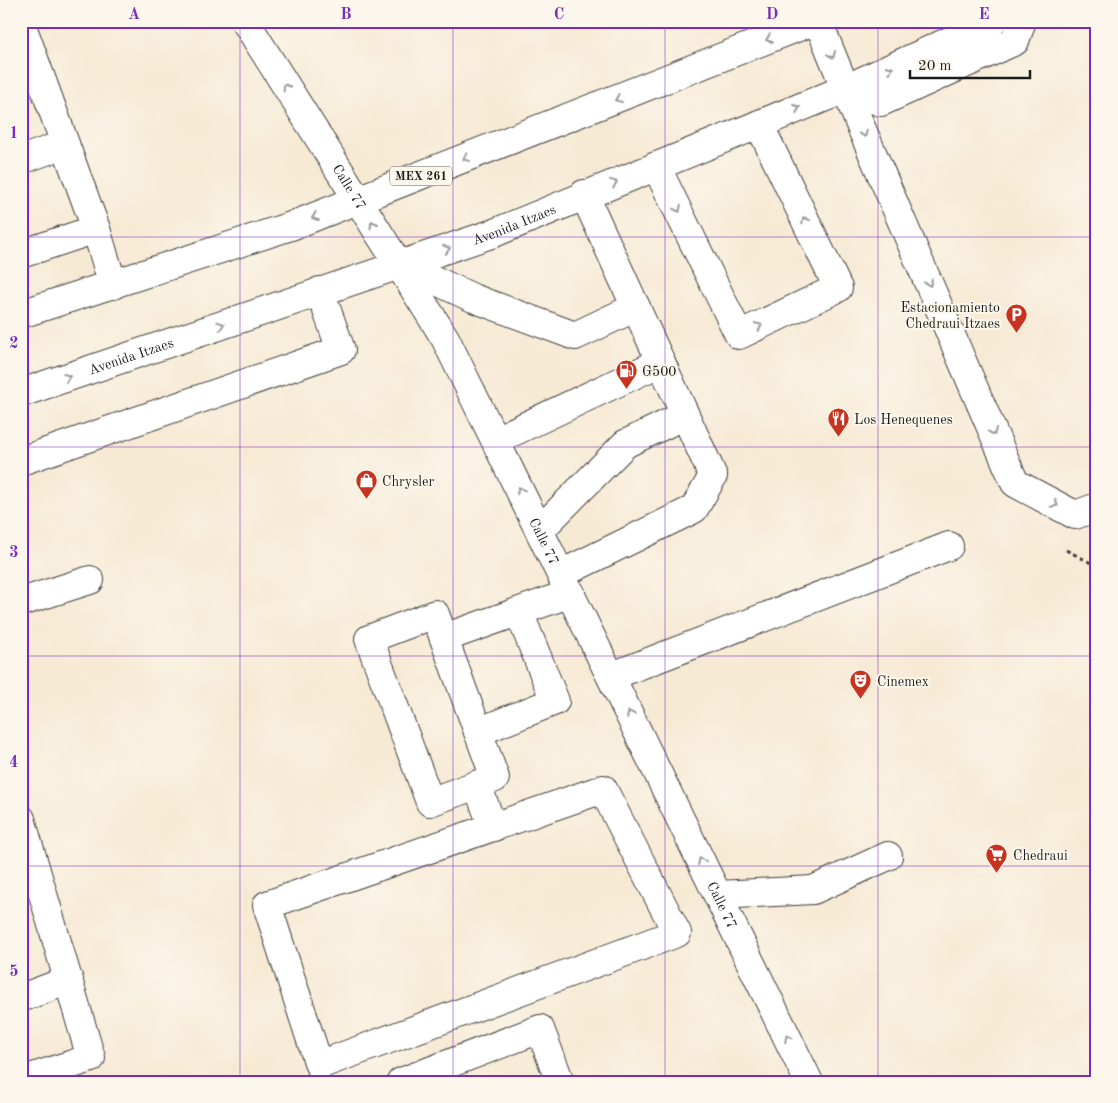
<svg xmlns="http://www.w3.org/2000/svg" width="1118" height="1103" font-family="'Old Standard TT',serif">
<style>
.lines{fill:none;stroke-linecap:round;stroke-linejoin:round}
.minor-casing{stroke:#3d3b38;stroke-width:30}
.major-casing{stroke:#3d3b38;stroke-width:30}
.path{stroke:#3d3b38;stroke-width:3;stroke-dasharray:4 4;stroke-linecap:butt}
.minor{stroke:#fff;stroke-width:28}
.major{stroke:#fff;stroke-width:28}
.oneway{stroke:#999}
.grid{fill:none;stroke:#7b2cbf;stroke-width:1;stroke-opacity:0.55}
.labels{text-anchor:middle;stroke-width:4;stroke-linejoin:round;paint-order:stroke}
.shield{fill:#fbf7ec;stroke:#5f5e5a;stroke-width:1}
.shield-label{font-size:12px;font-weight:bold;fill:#1c1c1c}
.street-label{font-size:14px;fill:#1c1c1c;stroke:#fbf7ec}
.poi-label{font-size:14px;fill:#1c1c1c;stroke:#fbf7ec;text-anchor:start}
.neatline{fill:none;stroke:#7b2cbf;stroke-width:2}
.grid-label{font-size:16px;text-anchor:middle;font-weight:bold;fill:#7b2cbf}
</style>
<rect width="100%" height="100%" fill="#fbf7ec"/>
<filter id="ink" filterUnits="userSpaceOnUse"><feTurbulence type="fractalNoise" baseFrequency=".02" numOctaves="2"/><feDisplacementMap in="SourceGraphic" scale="10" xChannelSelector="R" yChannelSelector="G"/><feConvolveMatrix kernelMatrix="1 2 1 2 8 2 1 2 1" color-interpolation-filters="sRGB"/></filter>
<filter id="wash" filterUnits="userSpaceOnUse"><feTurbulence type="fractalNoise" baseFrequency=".0096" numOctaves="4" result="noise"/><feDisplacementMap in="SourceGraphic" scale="20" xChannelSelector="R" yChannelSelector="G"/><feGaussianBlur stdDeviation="1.12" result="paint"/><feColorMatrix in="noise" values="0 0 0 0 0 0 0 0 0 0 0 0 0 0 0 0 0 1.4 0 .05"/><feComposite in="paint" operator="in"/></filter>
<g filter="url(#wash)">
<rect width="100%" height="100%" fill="#f7ead5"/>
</g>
<g filter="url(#ink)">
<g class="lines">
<defs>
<g id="minor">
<path id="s1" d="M245 21 445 338 809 1082"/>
<polyline points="818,21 861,127 1015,483 1075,515 1097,507"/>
<polyline points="21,23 96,229"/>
<polyline points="845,89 881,102 1015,41 1022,21"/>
<polyline points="21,160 65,144"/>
<polyline points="656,166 739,335 838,288 759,124"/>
<polyline points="21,254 96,229 113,285"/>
<polyline points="400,264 473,298 575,336 636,307"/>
<polyline points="496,440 661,362"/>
<polyline points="21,461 341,350 320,291"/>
<polyline points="540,530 625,444 685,415"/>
<polyline points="561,574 694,509 713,476 584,194"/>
<polyline points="21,602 90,580"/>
<polygon points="435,614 495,778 430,802 369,639"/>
<polyline points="444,638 571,593"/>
<polyline points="612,676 949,546"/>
<polyline points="478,732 555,701 519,612"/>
<polyline points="477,785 493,827"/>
<polygon points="603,789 677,933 319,1065 267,905"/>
<polyline points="21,819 91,1058 21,1081"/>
<polyline points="718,895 813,890 888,856"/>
<polyline points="21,998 69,980"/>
<polyline points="401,1082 540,1029 560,1082"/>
</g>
<g id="major">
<polyline points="21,314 291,226 814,21"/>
<path id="s2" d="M21 393 494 233 845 89 993 21"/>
</g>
</defs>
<use href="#minor" class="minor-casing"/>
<use href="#major" class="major-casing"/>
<polyline class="path" points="1066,550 1097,566"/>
<use href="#minor" class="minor"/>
<use href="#major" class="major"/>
</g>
<defs><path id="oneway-chevron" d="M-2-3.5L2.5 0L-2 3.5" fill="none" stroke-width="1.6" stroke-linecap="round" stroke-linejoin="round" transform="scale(1.25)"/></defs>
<g class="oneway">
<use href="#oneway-chevron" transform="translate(769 39) rotate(158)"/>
<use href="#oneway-chevron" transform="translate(832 55) rotate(68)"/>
<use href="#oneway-chevron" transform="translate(890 69) rotate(-25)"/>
<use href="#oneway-chevron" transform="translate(286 87) rotate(-122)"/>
<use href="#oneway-chevron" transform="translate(618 99) rotate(158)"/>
<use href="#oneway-chevron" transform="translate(797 108) rotate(-22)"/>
<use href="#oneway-chevron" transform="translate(864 134) rotate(67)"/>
<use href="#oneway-chevron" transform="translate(466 158) rotate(158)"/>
<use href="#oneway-chevron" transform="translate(614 183) rotate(-22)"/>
<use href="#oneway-chevron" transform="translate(678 209) rotate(64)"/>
<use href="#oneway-chevron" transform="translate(315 217) rotate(159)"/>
<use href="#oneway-chevron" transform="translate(805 220) rotate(-116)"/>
<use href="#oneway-chevron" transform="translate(373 224) rotate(-120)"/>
<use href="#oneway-chevron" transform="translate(447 249) rotate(-18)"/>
<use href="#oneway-chevron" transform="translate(929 283) rotate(67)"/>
<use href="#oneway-chevron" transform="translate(221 325) rotate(-19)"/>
<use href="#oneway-chevron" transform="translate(759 326) rotate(-26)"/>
<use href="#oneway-chevron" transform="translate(67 377) rotate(-19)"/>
<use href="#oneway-chevron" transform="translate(993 432) rotate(67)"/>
<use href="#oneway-chevron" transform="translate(520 490) rotate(-116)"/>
<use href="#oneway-chevron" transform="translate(1055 504) rotate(28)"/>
<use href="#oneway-chevron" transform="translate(630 714) rotate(-116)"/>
<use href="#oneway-chevron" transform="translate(701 861) rotate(-116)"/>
<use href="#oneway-chevron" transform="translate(788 1038) rotate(-116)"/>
</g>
</g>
<path class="grid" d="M240 21V1082M453 21V1082M665 21V1082M878 21V1082M21 237H1097M21 447H1097M21 656H1097M21 866H1097"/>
<defs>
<symbol id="parking-pin" viewBox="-11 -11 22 30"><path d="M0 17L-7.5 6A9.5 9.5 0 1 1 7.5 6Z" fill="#c8321e" stroke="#fbf7ec"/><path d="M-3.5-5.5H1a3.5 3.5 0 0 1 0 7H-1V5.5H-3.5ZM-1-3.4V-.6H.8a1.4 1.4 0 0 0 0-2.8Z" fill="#fff"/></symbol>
<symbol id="fuel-pin" viewBox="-11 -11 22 30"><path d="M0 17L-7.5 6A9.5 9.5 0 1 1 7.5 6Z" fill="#c8321e" stroke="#fbf7ec"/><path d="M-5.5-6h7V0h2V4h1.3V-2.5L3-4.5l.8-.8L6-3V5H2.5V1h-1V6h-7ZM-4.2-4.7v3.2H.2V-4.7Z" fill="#fff"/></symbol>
<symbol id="restaurant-pin" viewBox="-11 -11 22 30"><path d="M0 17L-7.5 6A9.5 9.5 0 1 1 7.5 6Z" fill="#c8321e" stroke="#fbf7ec"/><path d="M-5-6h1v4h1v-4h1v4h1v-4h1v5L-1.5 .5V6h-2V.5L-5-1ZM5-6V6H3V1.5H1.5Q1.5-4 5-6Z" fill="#fff"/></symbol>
<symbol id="shop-pin" viewBox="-11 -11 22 30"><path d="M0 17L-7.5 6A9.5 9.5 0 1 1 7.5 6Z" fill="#c8321e" stroke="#fbf7ec"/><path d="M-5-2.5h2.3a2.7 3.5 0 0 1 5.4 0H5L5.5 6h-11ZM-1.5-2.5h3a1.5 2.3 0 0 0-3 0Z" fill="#fff"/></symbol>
<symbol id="theatre-pin" viewBox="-11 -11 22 30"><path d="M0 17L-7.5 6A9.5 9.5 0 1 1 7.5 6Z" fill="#c8321e" stroke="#fbf7ec"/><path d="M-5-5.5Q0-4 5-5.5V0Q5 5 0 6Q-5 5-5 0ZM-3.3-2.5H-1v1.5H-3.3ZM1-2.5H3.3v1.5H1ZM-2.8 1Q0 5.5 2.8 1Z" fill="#fff"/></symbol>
<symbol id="supermarket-pin" viewBox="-11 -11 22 30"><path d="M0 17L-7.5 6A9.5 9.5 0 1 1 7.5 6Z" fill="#c8321e" stroke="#fbf7ec"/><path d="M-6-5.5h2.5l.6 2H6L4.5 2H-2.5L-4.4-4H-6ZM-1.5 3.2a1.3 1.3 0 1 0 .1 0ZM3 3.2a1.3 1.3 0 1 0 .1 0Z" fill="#fff"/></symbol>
</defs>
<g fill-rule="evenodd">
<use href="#parking-pin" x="1004" y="302" width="25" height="34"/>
<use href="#fuel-pin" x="614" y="358" width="25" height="34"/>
<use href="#restaurant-pin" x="826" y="406" width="25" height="34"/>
<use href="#shop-pin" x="354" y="468" width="25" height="34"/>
<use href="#theatre-pin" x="848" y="668" width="25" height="34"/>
<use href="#supermarket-pin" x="984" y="842" width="25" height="34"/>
</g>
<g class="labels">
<rect class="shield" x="390" y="166.5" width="62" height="19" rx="4"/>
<g class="shield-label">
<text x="421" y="180">MEX 261</text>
</g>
<g class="street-label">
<text dy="5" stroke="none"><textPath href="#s1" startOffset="196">Calle 77</textPath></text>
<text dy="5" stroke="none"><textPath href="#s2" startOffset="521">Avenida Itzaes</textPath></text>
<text dy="5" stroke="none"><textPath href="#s2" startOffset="116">Avenida Itzaes</textPath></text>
<text dy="5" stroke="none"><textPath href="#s1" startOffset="601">Calle 77</textPath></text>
<text dy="5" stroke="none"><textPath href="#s1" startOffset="1006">Calle 77</textPath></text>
</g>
<g class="poi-label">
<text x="1000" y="312" text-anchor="end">Estacionamiento<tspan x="1000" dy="16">Chedraui Itzaes</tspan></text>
<text x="642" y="376">G500</text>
<text x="854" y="424">Los Henequenes</text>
<text x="382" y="486">Chrysler</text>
<text x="877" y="686">Cinemex</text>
<text x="1013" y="860">Chedraui</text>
</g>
</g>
<rect width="1118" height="1103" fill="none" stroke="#fbf7ec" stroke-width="55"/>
<path d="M910 70v8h120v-8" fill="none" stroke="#1c1c1c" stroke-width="2.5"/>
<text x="918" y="70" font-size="15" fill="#1c1c1c" stroke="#fbf7ec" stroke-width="4" paint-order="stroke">20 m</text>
<rect x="28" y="28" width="1062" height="1048" class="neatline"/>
<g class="grid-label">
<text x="134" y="19">A</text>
<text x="346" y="19">B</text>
<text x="559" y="19">C</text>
<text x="772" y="19">D</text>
<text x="984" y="19">E</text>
<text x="14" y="138">1</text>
<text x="14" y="348">2</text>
<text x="14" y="557">3</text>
<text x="14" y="767">4</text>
<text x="14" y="976">5</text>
</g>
</svg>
